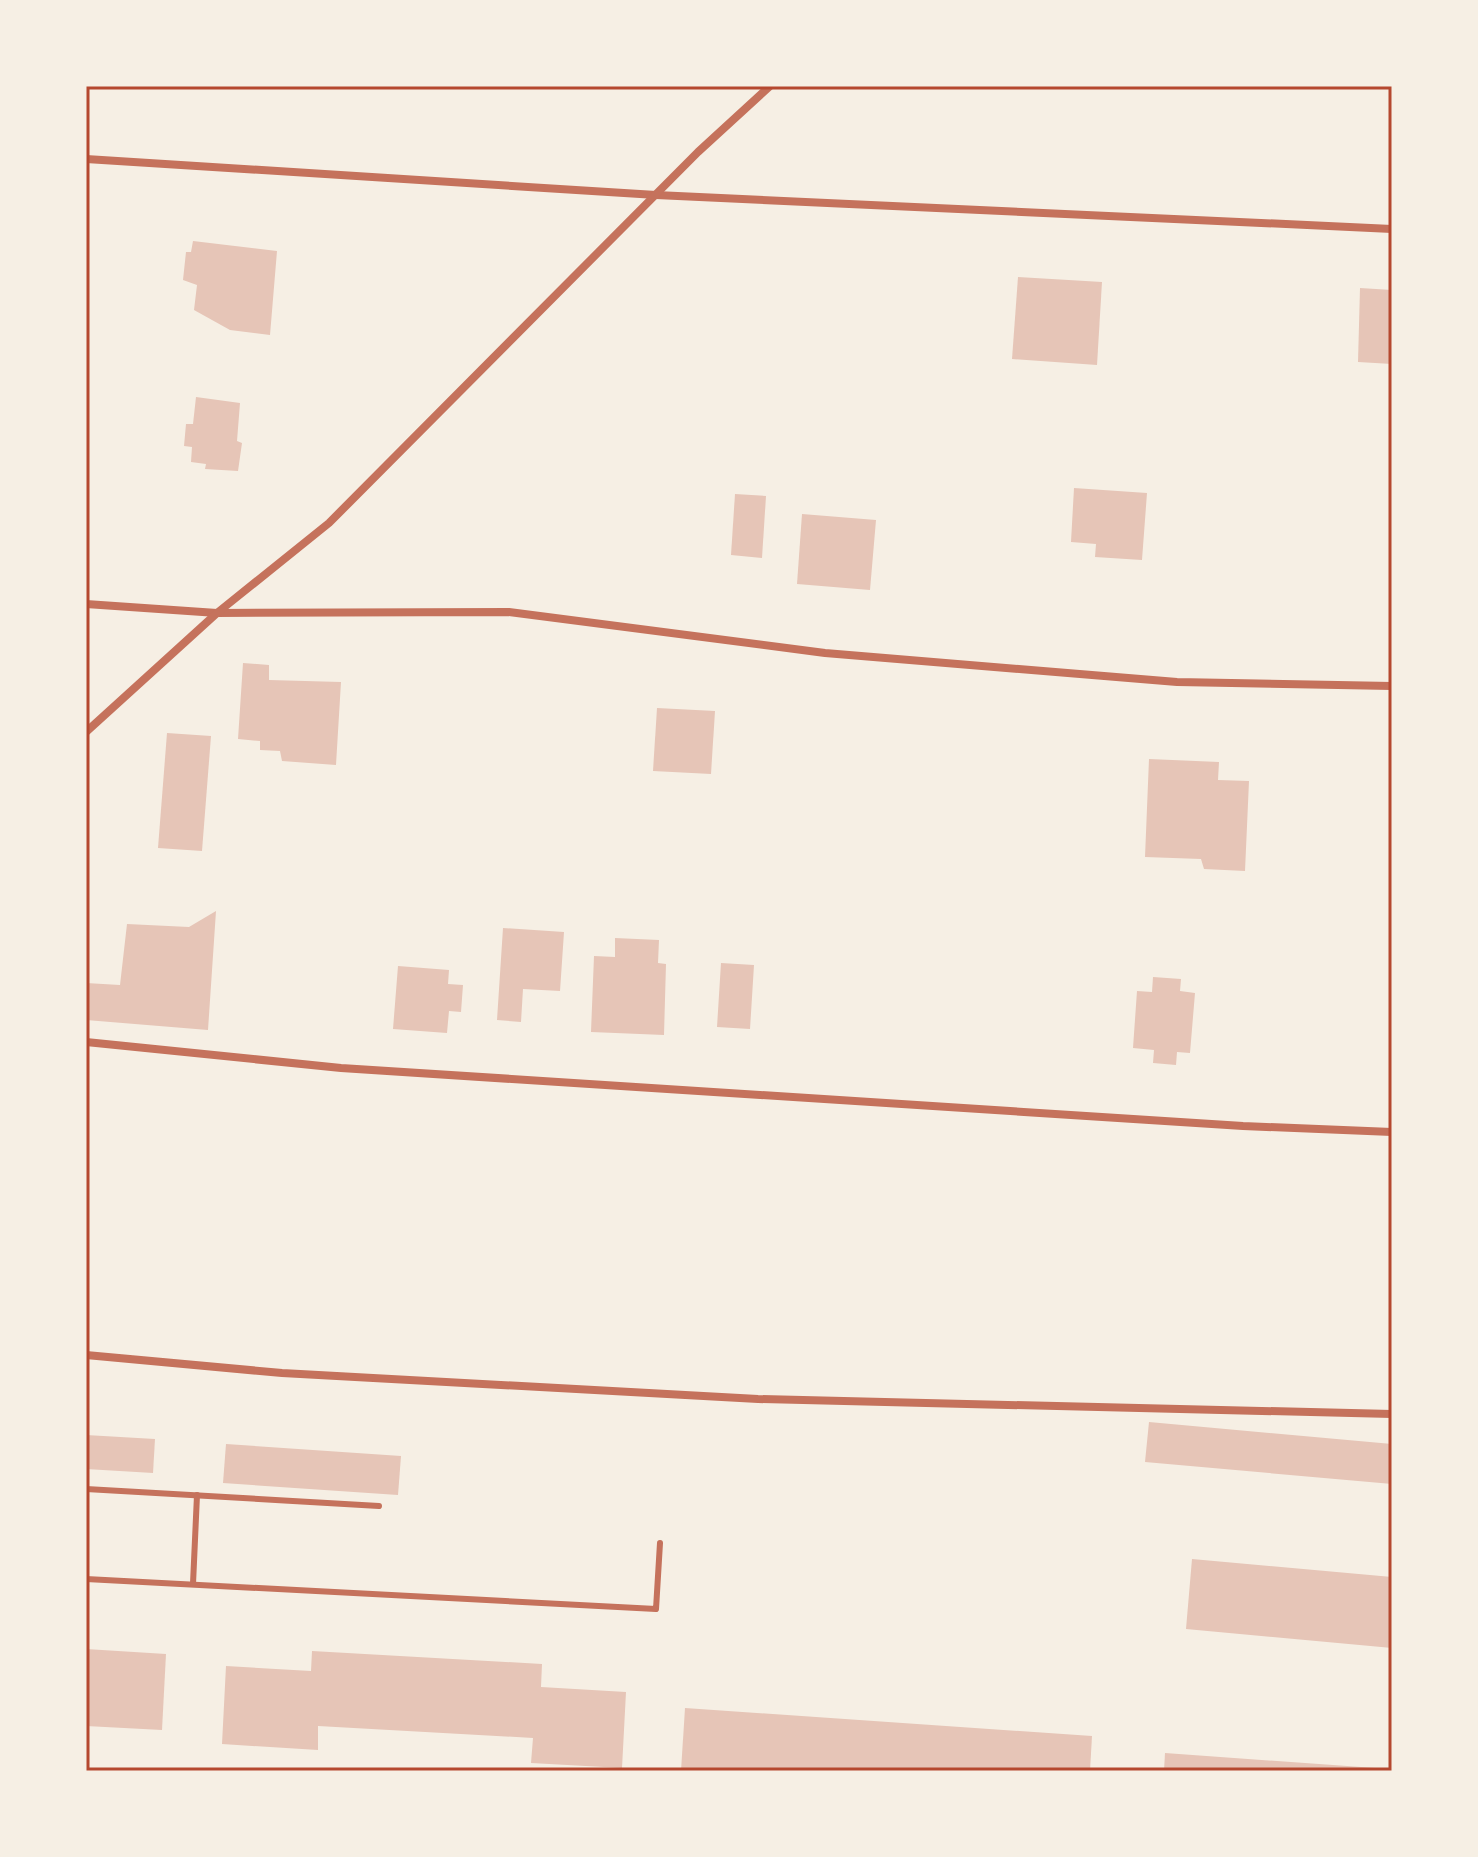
<svg xmlns="http://www.w3.org/2000/svg" width="1478" height="1857" font-family="Overpass,sans-serif">
<style>
.building{fill:#e6c5b7}
.lines{fill:none;stroke-linecap:round;stroke-linejoin:round}
.service{stroke:#c5725c;stroke-width:6}
.minor{stroke:#c5725c;stroke-width:8}
.neatline{fill:none;stroke:#b5482f;stroke-width:3}
</style>
<rect width="100%" height="100%" fill="#f6efe4"/>
<g class="building">
<polygon points="193,241 277,251 270,335 230,330 194,310 197,285 183,280 186,252 191,252"/>
<polygon points="1018,277 1102,282 1097,365 1012,359"/>
<polygon points="1360,288 1392,290 1392,364 1358,362"/>
<polygon points="196,397 240,403 237,441 242,443 238,471 205,469 206,464 191,462 192,447 184,446 186,424 193,424"/>
<polygon points="1074,488 1147,493 1142,560 1095,557 1096,544 1071,542"/>
<polygon points="735,494 766,496 762,558 731,555"/>
<polygon points="802,514 876,520 870,590 797,584"/>
<polygon points="243,663 269,665 269,680 341,682 336,765 282,761 280,751 260,750 260,741 238,739"/>
<polygon points="657,708 715,711 711,774 653,771"/>
<polygon points="167,733 211,736 202,851 158,848"/>
<polygon points="1149,759 1219,762 1218,780 1249,781 1245,871 1204,869 1201,859 1145,857"/>
<polygon points="216,911 208,1030 86,1020 86,983 120,985 127,924 189,927"/>
<polygon points="503,928 564,932 560,991 523,989 521,1022 497,1020"/>
<polygon points="615,938 659,940 658,963 666,964 664,1035 591,1032 594,956 615,957"/>
<polygon points="721,963 754,965 750,1029 717,1027"/>
<polygon points="398,966 449,970 448,984 463,985 461,1012 449,1011 447,1033 393,1029"/>
<polygon points="1153,977 1181,979 1180,991 1195,993 1190,1053 1177,1052 1176,1065 1153,1063 1154,1050 1133,1048 1137,991 1152,992"/>
<polygon points="1149,1422 1392,1444 1392,1484 1145,1462"/>
<polygon points="86,1435 155,1439 153,1473 86,1469"/>
<polygon points="226,1444 401,1456 398,1495 223,1483"/>
<polygon points="1192,1559 1392,1577 1392,1648 1186,1629"/>
<polygon points="86,1649 166,1654 162,1730 86,1726"/>
<polygon points="312,1651 542,1664 541,1687 626,1692 622,1768 531,1763 533,1738 318,1726 318,1750 222,1744 226,1666 311,1671"/>
<polygon points="685,1708 1092,1736 1090,1771 681,1771"/>
<polygon points="1165,1753 1389,1769 1389,1771 1164,1771"/>
</g>
<g class="lines">
<g class="service">
<polyline points="86,1489 379,1506"/>
<polyline points="86,1579 656,1609 660,1543"/>
<polyline points="193,1584 197,1495"/>
</g>
<g class="minor">
<polyline points="86,159 656,195 1392,229"/>
<polyline points="86,604 217,613 509,612 825,653 1177,682 1392,686"/>
<polyline points="86,732 217,613 329,523 698,152 770,86"/>
<polyline points="86,1042 341,1068 1243,1126 1392,1132"/>
<polyline points="86,1355 282,1373 758,1399 1392,1414"/>
</g>
</g>
<rect width="1478" height="1857" fill="none" stroke="#f6efe4" stroke-width="176"/>
<rect x="88" y="88" width="1302" height="1681" class="neatline"/>
</svg>
